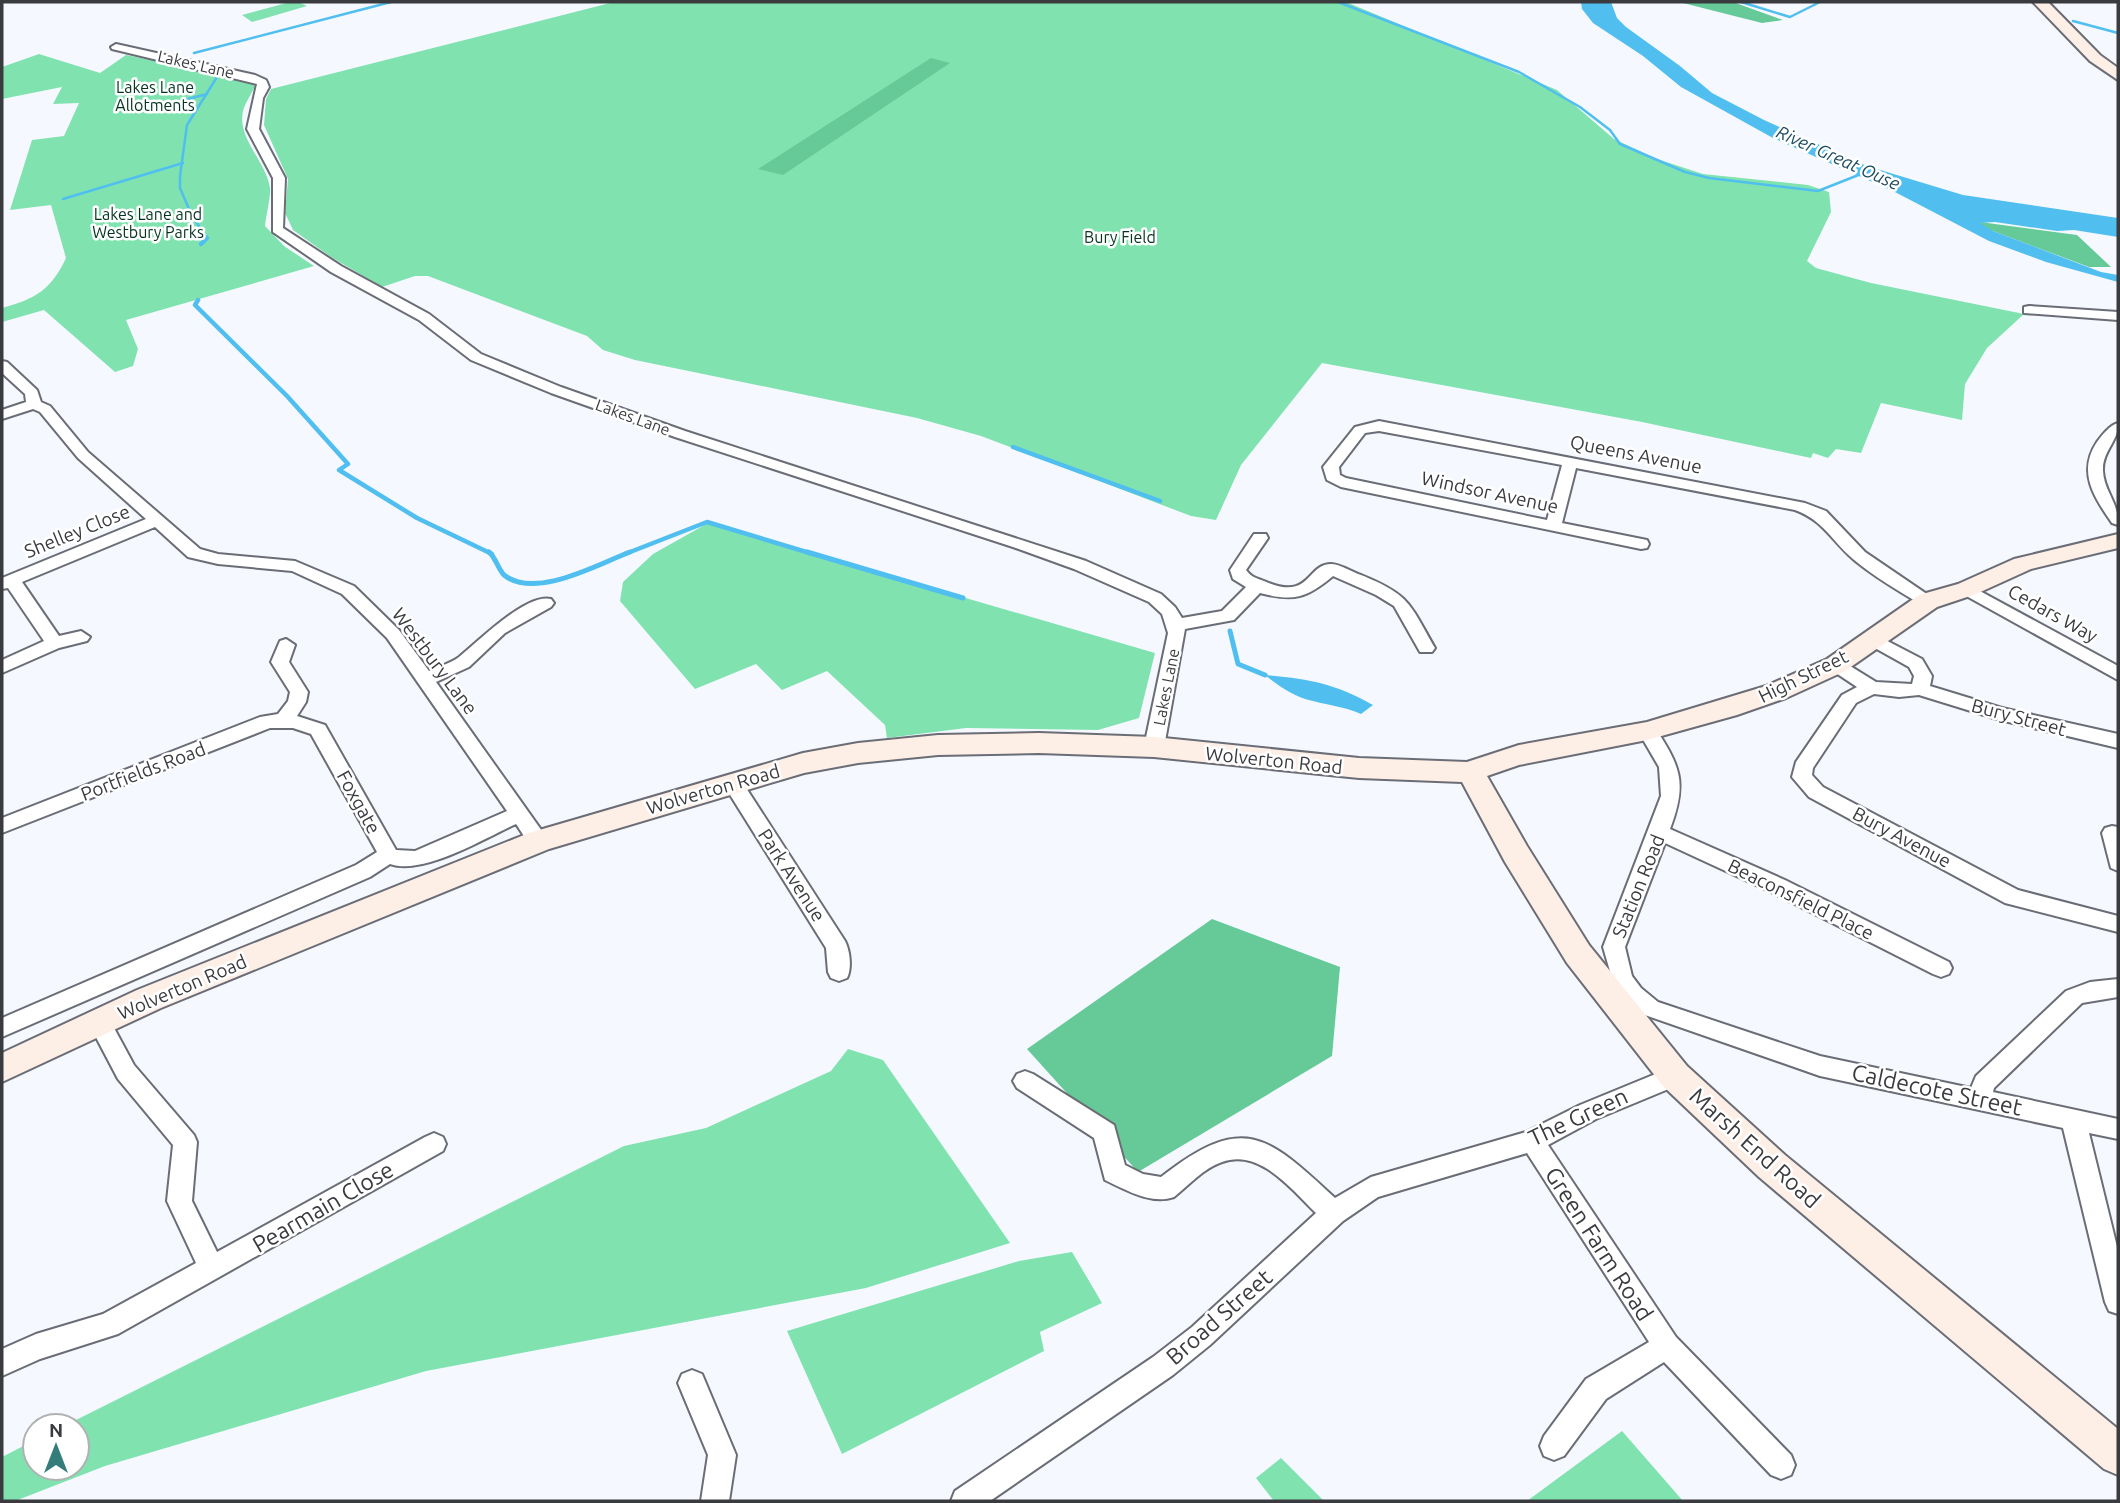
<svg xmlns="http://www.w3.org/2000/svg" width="2120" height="1503" font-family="Ubuntu,sans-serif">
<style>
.green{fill:#80e3af}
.forest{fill:#65ca97}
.water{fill:#50bfef}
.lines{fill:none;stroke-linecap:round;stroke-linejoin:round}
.stream-far2{stroke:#50bfef;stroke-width:2.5}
.stream-far1{stroke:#50bfef;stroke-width:4.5}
.stream{stroke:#50bfef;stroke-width:5}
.street-casing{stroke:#6a6d76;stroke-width:4}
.secondary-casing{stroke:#6a6d76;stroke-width:4}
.street{fill:#fff;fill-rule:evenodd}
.secondary{fill:#feefe6;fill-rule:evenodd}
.labels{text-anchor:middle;stroke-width:5;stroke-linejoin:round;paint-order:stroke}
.far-street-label{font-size:16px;fill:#3a3b3f;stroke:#fff}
.far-park-label{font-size:16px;fill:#05331f;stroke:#fff}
.far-water-label{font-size:18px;font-style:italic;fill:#1d4b5f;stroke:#fff}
.street-label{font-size:19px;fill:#3a3b3f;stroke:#fff}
.near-street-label{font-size:23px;fill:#3a3b3f;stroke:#fff}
</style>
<rect width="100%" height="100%" fill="#f6f8ff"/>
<g class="green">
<polygon points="290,2 298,2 307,6 252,22 242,15"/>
<polygon points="614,2 1346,2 1557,90 1614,139 1657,159 1703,174 1808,185 1829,192 1831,212 1807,261 1816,268 1871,283 2024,314 1987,348 1965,384 1962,420 1881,403 1861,453 1836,449 1828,458 1813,453 1811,458 1642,422 1322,363 1241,465 1216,520 1191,516 981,436 917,418 635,360 603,350 587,336 428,276 415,276 382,287 331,257 293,230 285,213 288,179 264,125 266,99 271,89"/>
<path d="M39 54 100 73 126 55 252 81 255 86C252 93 245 103 243 111 237 139 266 161 270 188 271 195 266 216 265 226L284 246 314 266 126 320 138 349 133 366 115 372 44 310 2 322V308C35 299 51 290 66 258L51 205 10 210 32 140 64 136 79 103 53 104 62 87 2 99V67Z"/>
<polygon points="708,523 1155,653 1139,718 1098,730 966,728 887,738 885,725 827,671 782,690 756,664 695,689 620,601 623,582 653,554"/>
<polygon points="848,1049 883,1060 1010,1243 866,1288 426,1371 105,1466 15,1501 2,1501 2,1457 35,1440 35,1468 77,1468 77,1426 64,1426 624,1146 706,1128 831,1071"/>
<polygon points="1072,1252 1102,1303 1040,1332 1044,1351 842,1454 787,1331 1019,1261"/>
<polygon points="1622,1431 1683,1501 1527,1501"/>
<polygon points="1281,1458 1324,1501 1274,1501 1256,1478"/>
</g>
<g class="forest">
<polygon points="1679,2 1733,2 1783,20 1762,23"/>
<polygon points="931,58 950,63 783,175 758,169"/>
<polygon points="1980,222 2077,235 2111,267 2089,267 1993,231 1981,226"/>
<polygon points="1212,919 1340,967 1332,1056 1138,1172 1027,1049"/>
</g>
<g class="water">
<polygon points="1581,2 1611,2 1617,18 1626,27 1680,66 1712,93 1764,120 1867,166 1963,195 2118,218 2118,237 2074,230 2057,231 1995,222 1980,223 1993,231 2101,272 2118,275 2118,282 2046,262 1989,241 1893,191 1773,138 1681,87 1643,56 1593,23 1582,9"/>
<path d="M1265 675C1309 679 1334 683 1373 705L1361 714C1342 706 1332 706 1313 701 1294 697 1279 686 1265 675Z"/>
</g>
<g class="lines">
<g class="stream-far2">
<polyline points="1338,2 1519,72 1580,107 1610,130 1620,144 1685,172 1709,178 1818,191 1861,174"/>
<polyline points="1741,2 1790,17 1820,2"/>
<polyline points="2073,21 2118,33"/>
<polyline points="194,53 391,2"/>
<polyline points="169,104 207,94"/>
<polyline points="63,199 183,163"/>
<polyline points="205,240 207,238 192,216 180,188 180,176 187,125 217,77"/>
</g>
<g class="stream-far1">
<polyline points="201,244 207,238"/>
<polyline points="198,300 195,305 287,396 348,464 339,470 417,518 492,554"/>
<polyline points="1013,447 1160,501"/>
<polyline points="625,554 707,522 813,554"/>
</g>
<g class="stream">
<path d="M489 552C496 558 498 569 504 575 535 600 598 564 630 552"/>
<polyline points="807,552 963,598"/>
<polyline points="1230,631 1238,664 1265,675"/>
</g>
<defs>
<g id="street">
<path d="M116 44 255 75 266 80 269 87 263 98 259 129 285 178 283 228 341 266 429 314 481 354 561 387 685 431 1086 561 1161 594 1175 607 1182 618 1222 611 1246 587 1233 579 1230 570 1254 534H1266L1268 538 1246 570C1251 577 1256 578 1264 581 1311 602 1306 564 1331 564 1340 564 1352 572 1361 575 1411 595 1410 605 1435 648L1432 652H1420L1394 606 1376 595 1333 576C1307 598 1294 602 1260 593L1234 620 1185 629 1164 747 1161 752H1147L1144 747 1168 633 1162 614 1149 602 1074 569 1013 547 675 437 551 393 471 360 419 320 331 272 273 232V178L247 129 257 84 112 49 111 47Z"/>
<polygon points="2029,306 2118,312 2118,320 2024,313 2024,307"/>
<path d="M2 361 7 362 37 390 41 402 50 406 88 452 200 549 218 554 295 561 354 586 399 630 429 671C438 667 451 663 459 657 478 642 526 593 551 599L554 603 551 607 505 633 469 667 436 682 549 841 546 846C530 851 524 835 516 824 485 838 423 876 390 864L370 877 2 1037V1018L356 865 377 852 311 734 293 728H270L2 833V818L260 717 278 714 288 701 290 692 271 662 280 641 286 639 295 645 289 662 308 692 306 702 297 716 325 725 396 850 415 851 507 811 387 638 342 594 292 571 218 564 188 557 155 527 22 582 59 636 81 631 90 637 87 641 59 648 2 673V660L44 641 8 588 2 589V578L146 519 78 458 40 412 33 409 2 419V410L26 402 25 394 2 373Z"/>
<path d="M1379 421 1805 503 1826 511 1865 552 1937 601 1928 606 1922 605C1899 591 1874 577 1853 559 1832 541 1823 520 1795 510L1576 468 1562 523 1647 540 1649 544 1647 548 1641 549 1341 487 1327 480 1323 467 1355 427ZM1379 431 1562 465 1547 520 1346 478 1340 475 1339 467 1365 433Z"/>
<path d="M2118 423C2119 441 2102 451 2103 471 2104 492 2119 502 2118 525L2112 523C2094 497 2077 472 2097 442 2103 434 2109 426 2118 423Z"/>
<polygon points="1967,584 2118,666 2118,680 1961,593 1958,589 1961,585"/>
<polygon points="1872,633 1922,659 1932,676 1930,686 2002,708 2118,734 2118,748 2000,720 1919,695 1899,697 1874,694 1856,703 1813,768 1812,775 1823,787 2018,890 2118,916 2118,932 2005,903 1809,797 1792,777 1796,762 1842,695 1857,687 1830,669 1827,665 1830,661 1842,661 1876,682 1912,684 1914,676 1909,667 1866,643 1863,639 1866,635"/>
<path d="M1647 724 1654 726C1680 766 1688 782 1670 829L1785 880 1949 962 1952 968 1949 974 1941 977 1933 974 1771 892 1665 843 1625 947 1632 976 1641 988 1658 1002 1820 1056 1971 1088 1976 1076 2066 991 2090 982 2118 979V997L2082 1003 1994 1088 1993 1092 2118 1119V1139L2089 1133 2118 1251V1314L2109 1311 2105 1302 2063 1128 1820 1076 1642 1014 1625 1000 1614 985 1603 947 1661 796 1659 767 1638 731 1640 726Z"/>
<path d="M732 775 739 777 845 941C850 951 852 968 847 978L839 981 831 978 828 972 826 948 722 782 725 777Z"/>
<polygon points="2112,826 2118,827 2118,871 2111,868 2102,833 2105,828"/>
<polygon points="99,1013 107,1015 134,1065 194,1135 197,1142 192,1201 217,1252 425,1137 434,1133 443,1137 446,1144 443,1151 118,1334 40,1359 2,1376 2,1349 36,1334 103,1314 196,1263 167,1201 173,1145 118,1079 88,1022 91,1015"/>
<path d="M1675 1066 1683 1069 1687 1076 1683 1083 1596 1119 1548 1145 1676 1337 1791 1455 1795 1465 1791 1475 1781 1479 1771 1475 1664 1362 1606 1399 1564 1456 1554 1460 1544 1456 1540 1446 1544 1436 1586 1379 1649 1342 1527 1153 1378 1197 1343 1221 1210 1345 1173 1375 990 1501H951L955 1491 1153 1357 1192 1327 1316 1213C1292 1190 1260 1148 1222 1162 1204 1168 1189 1185 1174 1197 1151 1205 1126 1190 1105 1180L1094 1138 1017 1088 1013 1081 1017 1074 1025 1071 1033 1074 1114 1125 1125 1165 1143 1174 1161 1177C1243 1113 1266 1134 1335 1198L1371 1177 1526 1132 1580 1105Z"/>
<polygon points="692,1370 702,1374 736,1455 729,1501 701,1501 708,1455 678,1383 682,1374"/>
</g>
<g id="secondary">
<polygon points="2033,2 2048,2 2100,55 2118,68 2118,80 2090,61"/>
<polygon points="2118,534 2118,548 2031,569 1976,594 1937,607 1845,671 1786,698 1737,715 1647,740 1519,765 1487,776 1527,846 1589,945 1687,1066 1785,1155 2118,1429 2118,1475 2104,1469 1759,1177 1663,1086 1567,963 1505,862 1462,782 1359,778 1154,757 1039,753 938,755 858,763 804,773 549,849 161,1008 2,1082 2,1053 137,990 529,833 803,753 858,743 938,735 1039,733 1154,737 1359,758 1467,762 1519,745 1647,722 1766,686 1827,659 1919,595 1958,584 2014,559"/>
</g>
</defs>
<use href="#street" class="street-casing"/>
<use href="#secondary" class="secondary-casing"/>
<use href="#street" class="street"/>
<use href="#secondary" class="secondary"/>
</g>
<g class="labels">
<g class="far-street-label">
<text transform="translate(196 64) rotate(13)" y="6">Lakes Lane</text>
<text transform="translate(633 417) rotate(20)" y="6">Lakes Lane</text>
<text transform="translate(1166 687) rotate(-79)" y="6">Lakes Lane</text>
</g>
<g class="far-park-label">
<text x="155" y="93">Lakes Lane<tspan x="155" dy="18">Allotments</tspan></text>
<text x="148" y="220">Lakes Lane and<tspan x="148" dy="18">Westbury Parks</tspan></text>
<text x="1120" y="243">Bury Field</text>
</g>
<g class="far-water-label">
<text transform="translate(1838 158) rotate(24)" y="6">River Great Ouse</text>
</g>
<g class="street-label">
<text transform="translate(1636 454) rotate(11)" y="7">Queens Avenue</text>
<text transform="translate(1490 492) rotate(12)" y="7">Windsor Avenue</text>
<text transform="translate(77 531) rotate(-22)" y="7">Shelley Close</text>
<text transform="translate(2053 613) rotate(29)" y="7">Cedars Way</text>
<text transform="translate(435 661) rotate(53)" y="7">Westbury Lane</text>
<text transform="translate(1803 676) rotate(-26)" y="7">High Street</text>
<text transform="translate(2019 717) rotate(15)" y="7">Bury Street</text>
<text transform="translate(1274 760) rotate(6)" y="7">Wolverton Road</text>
<text transform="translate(143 771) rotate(-21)" y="7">Portfields Road</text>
<text transform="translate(713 789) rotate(-16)" y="7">Wolverton Road</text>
<text transform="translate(359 802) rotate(61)" y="7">Foxgate</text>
<text transform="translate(1902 837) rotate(28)" y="7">Bury Avenue</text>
<text transform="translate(792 875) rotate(57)" y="7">Park Avenue</text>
<text transform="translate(1638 886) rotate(-68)" y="7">Station Road</text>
<text transform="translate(1801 899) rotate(26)" y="7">Beaconsfield Place</text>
<text transform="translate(182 987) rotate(-23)" y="7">Wolverton Road</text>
</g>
<g class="near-street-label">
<text transform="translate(1937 1090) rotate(12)" y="8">Caldecote Street</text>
<text transform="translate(1578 1117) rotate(-25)" y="8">The Green</text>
<text transform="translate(1755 1148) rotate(42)" y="8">Marsh End Road</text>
<text transform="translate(323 1207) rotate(-30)" y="8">Pearmain Close</text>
<text transform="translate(1599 1244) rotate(57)" y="8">Green Farm Road</text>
<text transform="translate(1219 1317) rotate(-41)" y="8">Broad Street</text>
</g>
</g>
<rect width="2120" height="1503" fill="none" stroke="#3a3b3f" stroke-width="7"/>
<g transform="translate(56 1447)"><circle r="33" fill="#ffffff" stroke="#b0b1b2" stroke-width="2"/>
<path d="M0-5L12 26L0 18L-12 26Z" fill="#347d7b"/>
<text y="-10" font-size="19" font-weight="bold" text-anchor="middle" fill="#3a3b3f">N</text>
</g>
</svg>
